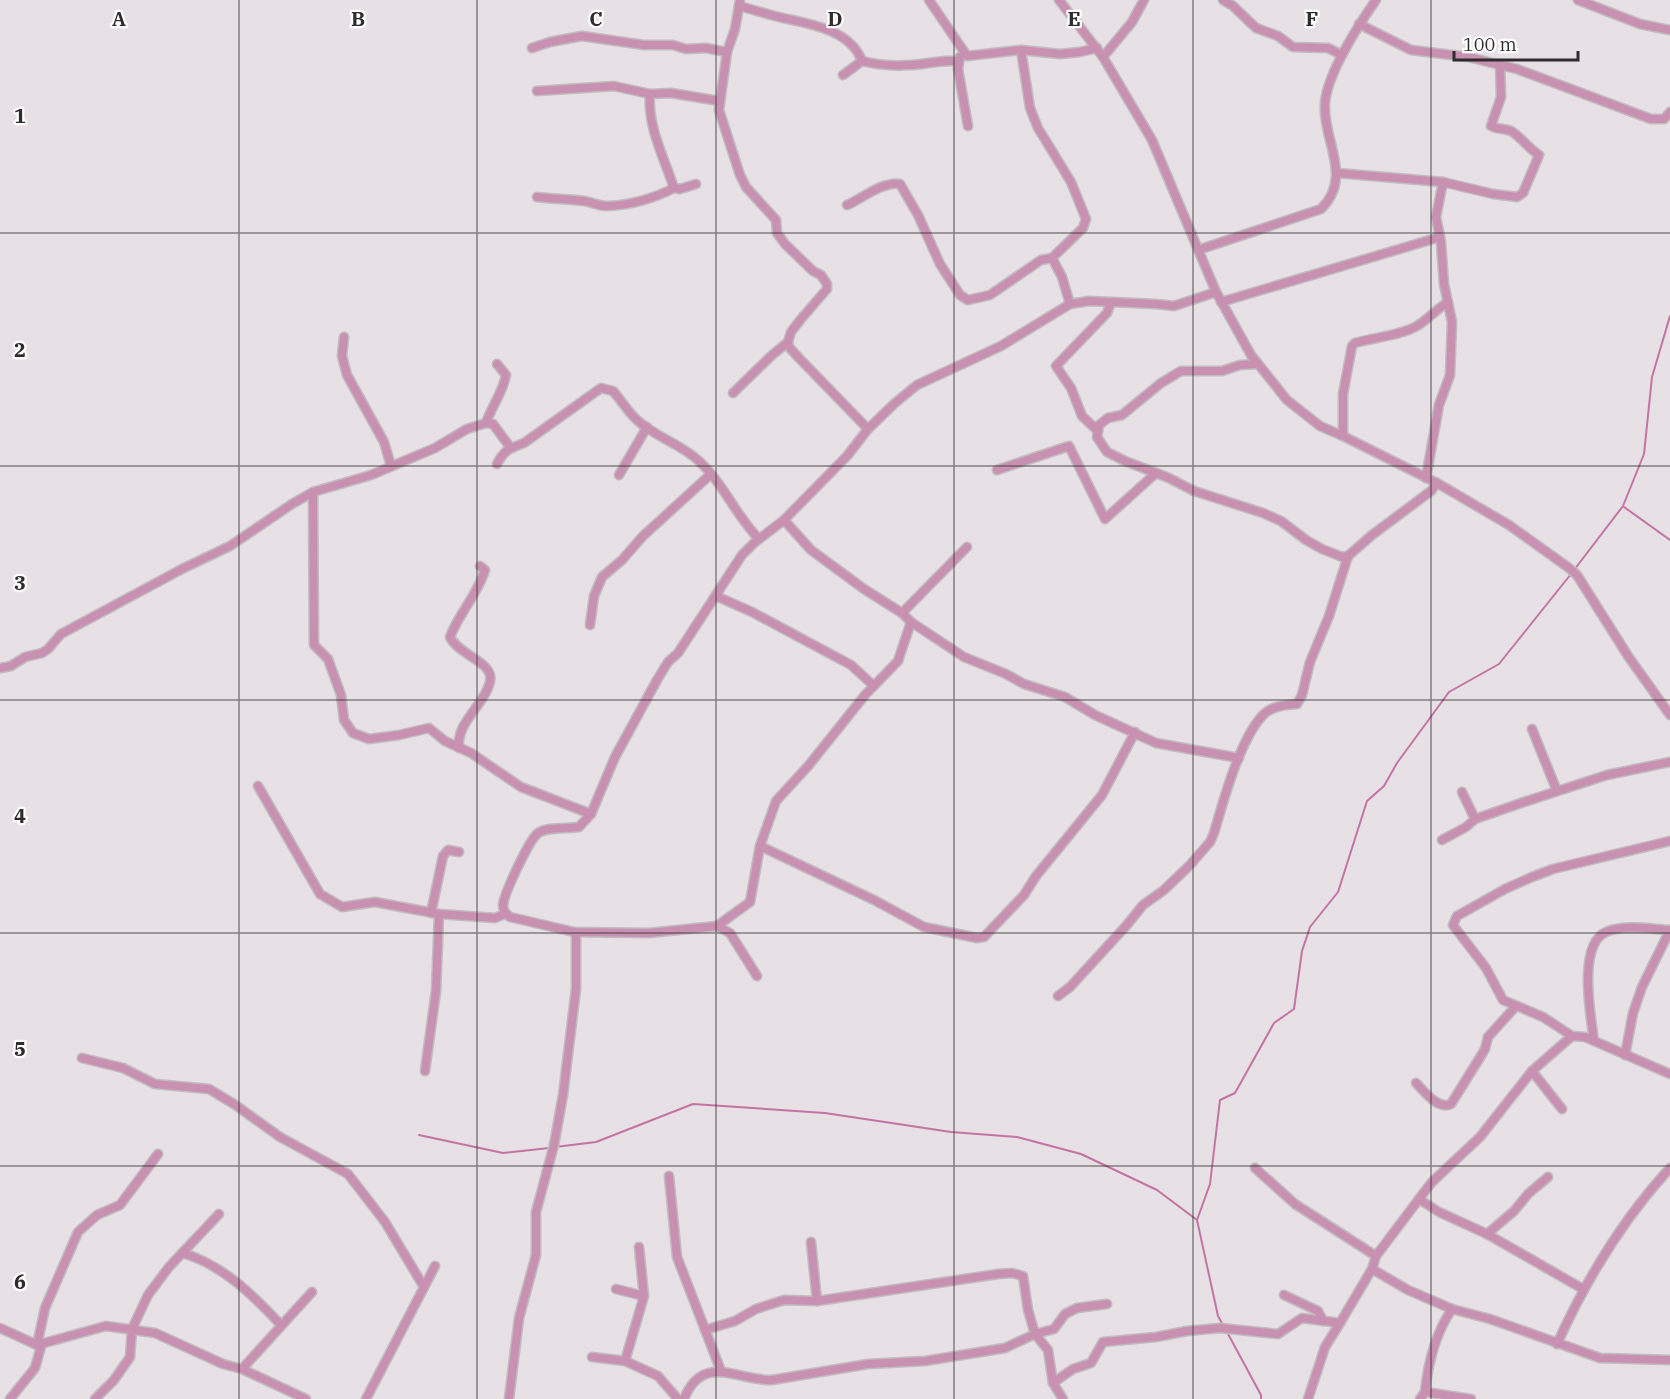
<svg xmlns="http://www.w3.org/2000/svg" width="1670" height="1399" font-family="'IBM Plex Serif',serif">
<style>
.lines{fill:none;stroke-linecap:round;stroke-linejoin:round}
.stream{stroke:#c374a3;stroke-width:2}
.street-casing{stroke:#c2bcc0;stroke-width:11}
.street{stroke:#c991b1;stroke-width:8}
.grid{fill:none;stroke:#2f2c2e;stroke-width:1.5;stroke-opacity:0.55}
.grid-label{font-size:20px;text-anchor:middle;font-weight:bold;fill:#2f2c2e;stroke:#fff;stroke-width:4.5;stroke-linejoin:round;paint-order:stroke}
</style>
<rect width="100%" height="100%" fill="#e7e0e4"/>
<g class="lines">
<g class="stream">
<polyline points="1624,507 1670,540"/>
<polyline points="1574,570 1623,506 1644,454 1652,377 1670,316"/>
<polyline points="419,1135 503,1153 549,1148"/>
<polyline points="555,1147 596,1142 693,1104 825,1113 951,1132 1017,1137 1081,1154 1157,1190 1197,1220"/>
<polyline points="1223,1325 1218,1316 1197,1220 1210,1184 1220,1100 1235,1093 1274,1023 1294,1009 1302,951 1310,927 1338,892 1367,801 1384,786 1397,763 1449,692 1499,664 1571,574"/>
<polyline points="1227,1332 1261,1395 1261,1399"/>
</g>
<defs>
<g id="street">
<polyline points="929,0 967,56 1021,50 1060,54 1080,52 1097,48"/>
<polyline points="1059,0 1103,57 1152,140 1216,292 1251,355 1287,400 1320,426 1343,436 1437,483 1509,525 1569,568 1577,575 1628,656 1670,715"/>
<polyline points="1223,0 1233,6 1256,28 1278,36 1293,47 1328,48 1342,55"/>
<polyline points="1578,0 1640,24 1670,30"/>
<path d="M739 6C751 9 763 13 775 16 805 24 849 27 862 61"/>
<polyline points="1359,24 1411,50 1468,57 1517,69 1651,119 1664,119 1670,112"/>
<polyline points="532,48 550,42 582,36 644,45 673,45 686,49 706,48 727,52"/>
<polyline points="1021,50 1030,108 1038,128 1071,182 1086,219 1083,228 1052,258"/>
<polyline points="960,57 958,69 968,126"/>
<polyline points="1103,57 1132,22 1144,0"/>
<path d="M843 75 862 61C877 65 895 66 911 65 924 65 948 58 958 62"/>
<polyline points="537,91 614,86 650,94"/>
<path d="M1337 173 1443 182 1493 194 1517 197 1523 193 1539 155C1529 149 1520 136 1511 131 1505 128 1498 130 1491 126L1501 97 1500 64"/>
<polyline points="674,188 680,189 696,184"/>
<path d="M537 197C553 199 568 199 584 201 591 202 599 206 606 206 628 206 655 198 674 188 664 158 647 125 650 94L671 93 719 101"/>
<path d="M847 205C863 198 883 181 900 184L918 215 940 264 960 295 968 300 990 295 1041 260 1052 258 1062 277 1070 304"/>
<path d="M1198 250 1321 209C1354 176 1322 140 1325 103 1327 74 1359 24 1376 0"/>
<polyline points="1221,302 1440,237"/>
<polyline points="344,337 342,356 347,375 384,442 391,466"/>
<polyline points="788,342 789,347 799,358 868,429"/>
<polyline points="1258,364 1240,365 1222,371 1181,371 1161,383 1122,415 1108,418 1099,425 1097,437 1107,452 1125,461 1169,478 1194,491 1263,513 1281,521 1306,540 1322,549 1342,557 1348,556"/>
<polyline points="733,393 771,356 788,342 791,332 801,319 827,289 827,284 821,275 813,271 785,244 777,233 776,220 746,187 740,175 719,110 727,52 735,29 740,0"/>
<path d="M486 423C492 406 503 392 506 375L497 364"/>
<polyline points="1098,431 1082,416 1071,388 1056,366 1107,313 1111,302"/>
<path d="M1343 436V394L1352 346 1355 343C1375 337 1399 336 1417 326 1428 319 1437 309 1448 302"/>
<path d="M497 464C505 449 509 449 524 443L601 388 613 391C621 400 628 412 637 420 655 437 681 444 699 461 724 484 736 516 759 539"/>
<polyline points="997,470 1069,446 1105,519 1156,473"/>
<polyline points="619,475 647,427"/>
<polyline points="1426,478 1439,405 1450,375 1452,322 1444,284 1441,242 1436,217 1443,182"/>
<polyline points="313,492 314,645 328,659 341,695 344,720 353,733 369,739 399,735 429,728 445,741 471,753 521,787 591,814"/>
<polyline points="784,520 811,550 864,589 902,613 911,622 964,657 1006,674 1024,684 1065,697 1095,715 1156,743 1239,758"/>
<polyline points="716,596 752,612 851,665 874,686"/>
<polyline points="902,613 967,547"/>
<polyline points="590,625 594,596 602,577 622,560 643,536 711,474"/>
<polyline points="0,668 11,666 25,657 42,653 48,649 61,634 182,569 230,546 292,504 313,492 371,475 435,448 467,429 486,423 493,424 510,447"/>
<polyline points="1532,729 1557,791"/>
<path d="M459 748C456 722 484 706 490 682 495 662 458 655 450 637 459 613 478 594 485 570L480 566"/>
<polyline points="258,786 320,894 342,907 375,902 439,914 495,918 505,914"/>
<polyline points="1462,792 1475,819"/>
<polyline points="1442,840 1466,827 1475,819 1524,802 1607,775 1670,762"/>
<polyline points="1670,841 1553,869 1532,877 1505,889 1457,916 1453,925 1486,968 1503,1000 1543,1017 1572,1036 1585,1037 1670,1074"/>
<polyline points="760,846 874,900 924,927 977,938 984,937 1024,895 1036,876 1102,795 1135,732"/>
<polyline points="431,913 443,856 448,850 459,852"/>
<polyline points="717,926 750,902 760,846 776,801 809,765 865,695 898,661 911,622"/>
<path d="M757 976 730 933 717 926 649 933 574 932 510 917C506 914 503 911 503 906 503 895 529 841 537 834 546 826 567 829 579 827L591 814 615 757 657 680 668 662 678 653 742 555 754 543 784 520 847 456 868 429 895 403 917 385 1001 346 1070 304 1089 301 1156 304 1174 306 1216 292"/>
<path d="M1058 996 1070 987 1126 926 1143 905 1164 890 1189 866 1210 842 1214 833C1224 799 1239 742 1262 716 1271 706 1284 705 1297 704L1302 695 1310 662 1329 616 1348 556 1372 535 1431 491 1437 483"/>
<path d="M1594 1041C1591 1017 1577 945 1606 932 1625 924 1650 929 1670 930"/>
<polyline points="1625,1055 1633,1013 1642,987 1670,930"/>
<polyline points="82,1058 123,1068 155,1084 209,1089 234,1104 280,1137 348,1174 385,1222 424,1287"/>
<polyline points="425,1071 436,991 439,914"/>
<polyline points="1532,1071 1562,1109"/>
<path d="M1416 1083C1425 1092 1438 1110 1451 1104L1479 1059 1485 1049 1488 1037 1516 1006"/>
<polyline points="1255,1168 1295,1204 1376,1256"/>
<polyline points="669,1176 677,1257 721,1371"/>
<polyline points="1419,1199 1439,1212 1487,1234 1583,1289"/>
<polyline points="1487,1234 1514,1211 1528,1194 1548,1177"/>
<polyline points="811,1242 817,1301 998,1274 1012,1273 1023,1276 1028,1310 1035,1334 1048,1350 1053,1383 1063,1399"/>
<path d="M182 1253C222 1264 254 1296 281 1325"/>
<polyline points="1372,1269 1408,1290 1452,1309 1490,1319 1600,1358 1670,1360"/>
<polyline points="616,1289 644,1296"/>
<polyline points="1284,1295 1318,1311 1323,1321"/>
<polyline points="0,1328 37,1345 106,1326 155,1333 223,1364 242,1369 306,1399"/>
<polyline points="705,1330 735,1321 756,1309 784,1300 817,1301"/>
<path d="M1557 1344C1586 1280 1622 1220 1670 1168"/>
<polyline points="37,1345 45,1308 78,1232 97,1215 120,1205 158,1154"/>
<polyline points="592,1357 625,1361 658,1376 678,1399"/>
<polyline points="625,1361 644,1296 639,1247"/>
<polyline points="242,1369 312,1292"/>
<polyline points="1053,1383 1073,1369 1091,1363 1103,1342 1156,1337 1187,1331 1220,1328 1278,1334 1302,1318 1340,1323 1372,1269 1376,1256 1419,1199 1432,1182 1480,1137 1532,1071 1572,1036"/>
<path d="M1425 1392C1428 1363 1435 1334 1452 1309"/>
<polyline points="10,1399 35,1368 42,1343"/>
<polyline points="95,1399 114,1380 130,1357 132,1329 148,1295 169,1267 219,1214"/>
<polyline points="366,1399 435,1266"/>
<polyline points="509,1399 519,1318 536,1255 536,1212 554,1145 563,1095 576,989 576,935 574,932"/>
<path d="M684 1399C703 1352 738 1381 772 1380L868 1364 925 1361 1005 1348 1035 1334 1054 1329 1065 1314 1077 1308 1107 1304"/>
<polyline points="1308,1399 1325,1347 1340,1323"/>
<polyline points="1420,1399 1425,1392 1471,1399"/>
</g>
</defs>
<use href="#street" class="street-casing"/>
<use href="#street" class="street"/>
</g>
<path class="grid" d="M239 0V1399M477 0V1399M716 0V1399M954 0V1399M1193 0V1399M1431 0V1399M0 233H1670M0 466H1670M0 700H1670M0 933H1670M0 1166H1670"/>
<g class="grid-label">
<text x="119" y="26">A</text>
<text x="358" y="26">B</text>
<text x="596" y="26">C</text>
<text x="835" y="26">D</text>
<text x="1074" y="26">E</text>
<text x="1312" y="26">F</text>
<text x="20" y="123">1</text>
<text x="20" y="357">2</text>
<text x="20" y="590">3</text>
<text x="20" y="823">4</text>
<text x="20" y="1056">5</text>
<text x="20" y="1289">6</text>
</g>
<path d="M1454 51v9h124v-9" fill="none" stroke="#2f2c2e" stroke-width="3"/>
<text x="1463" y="51" font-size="18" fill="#2f2c2e" stroke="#ffffff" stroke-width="4.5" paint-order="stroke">100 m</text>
</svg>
